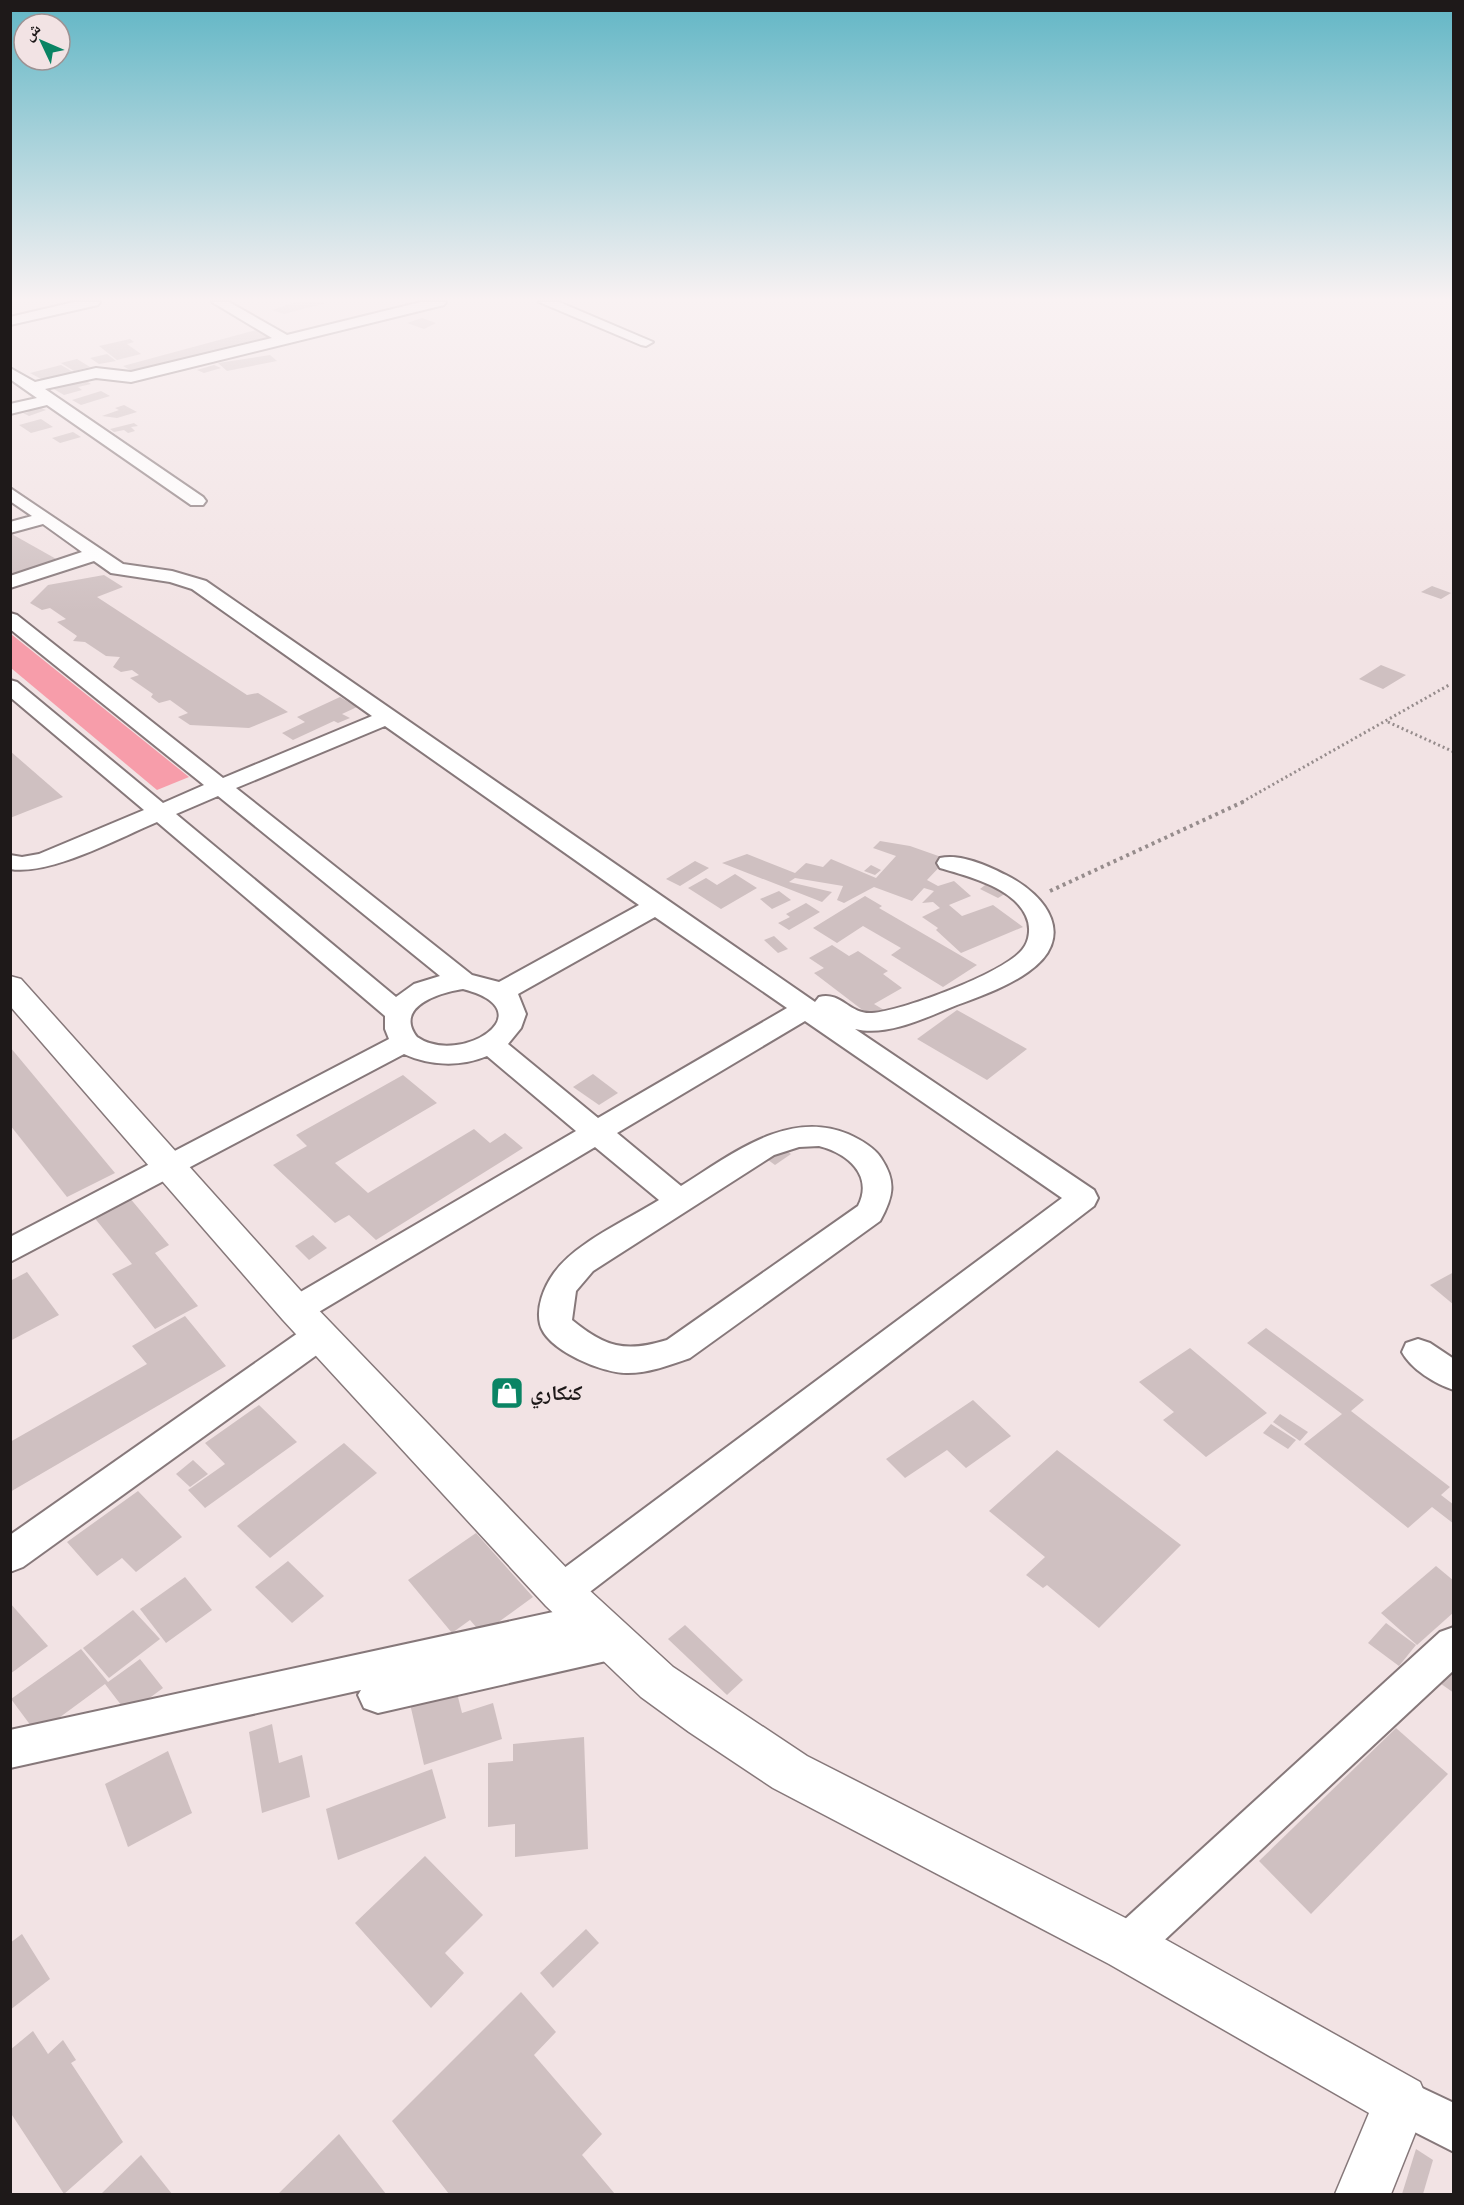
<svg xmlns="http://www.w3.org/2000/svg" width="1464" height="2205" font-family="'Fira Sans','Noto Naskh Arabic',sans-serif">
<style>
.green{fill:#f79daa}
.building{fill:#cfc0c1}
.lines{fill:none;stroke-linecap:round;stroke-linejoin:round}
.street-casing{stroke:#86787a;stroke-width:4}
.secondary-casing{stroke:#86787a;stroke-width:3}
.path-far1{stroke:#968c8c;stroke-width:3;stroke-dasharray:2 3;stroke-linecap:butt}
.path{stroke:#968c8c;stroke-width:4;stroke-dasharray:3 4;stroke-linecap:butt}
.street{fill:#fff;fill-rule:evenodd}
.secondary{fill:#fff;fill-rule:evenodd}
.labels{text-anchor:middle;stroke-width:4.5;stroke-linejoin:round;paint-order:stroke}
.poi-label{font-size:21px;font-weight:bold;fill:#1e1919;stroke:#f2e3e4;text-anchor:start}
</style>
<rect width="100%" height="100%" fill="#f2e3e4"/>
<polygon class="green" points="10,634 11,634 189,777 157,790 11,668"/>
<g class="building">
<polygon points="295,302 307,306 299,302 326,303 284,314 272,310"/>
<polygon points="422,318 436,323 424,329 407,323"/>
<polygon points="260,329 273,336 135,373 123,366"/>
<polygon points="130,339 134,342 127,344 141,354 117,360 99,346"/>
<polygon points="107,354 116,361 99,364 90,358"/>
<polygon points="270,355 277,361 227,371 218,363"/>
<polygon points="77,359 90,367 74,371 61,363"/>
<polygon points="61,365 73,372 43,380 30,373"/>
<polygon points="214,365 221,368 204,373 197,370"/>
<polygon points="83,379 91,384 78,387 82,390 64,395 52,388"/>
<polygon points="101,391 110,396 81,405 72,400"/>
<polygon points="34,405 46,410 29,416 23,413 29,412 22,409"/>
<polygon points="124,405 137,412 117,418 102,416 119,410 115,408"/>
<polygon points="41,419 53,427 31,433 19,425"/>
<polygon points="134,423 138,426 131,427 135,431 128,433 124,430 114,432 110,429"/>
<polygon points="73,432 81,437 60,443 52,438"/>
<polygon points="10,533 58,560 10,578"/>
<polygon points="104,575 123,587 97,597 247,695 258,693 288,712 249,728 190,725 178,717 188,713 170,700 159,703 151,697 153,694 130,678 139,675 132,670 121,672 113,667 120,657 106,656 85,642 73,641 77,636 57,622 66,619 50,608 42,610 30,603 48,585"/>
<polygon points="1432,586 1451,593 1441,599 1421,592"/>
<polygon points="1381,665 1406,675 1383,689 1359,679"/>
<polygon points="340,697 357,707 342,714 350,718 338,723 334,721 293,740 282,733 305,722 297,717"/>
<polygon points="10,751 63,797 10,818"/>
<polygon points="880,841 910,846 947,859 927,880 938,886 954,881 971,896 949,905 962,916 993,905 1023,927 961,953 936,930 938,928 922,917 940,908 933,902 922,903 934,891 924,888 912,901 874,887 844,903 837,900 843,886 795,878 789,882 832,892 822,902 722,863 747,854 795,873 806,863 823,867 831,859 876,878 896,856 873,848"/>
<polygon points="695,861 709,868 680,886 666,879"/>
<polygon points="871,865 881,870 875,875 864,871"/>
<polygon points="735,874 757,888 721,909 688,888 706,878 717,885"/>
<polygon points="989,882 1008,892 998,898 980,889"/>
<polygon points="779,891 791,900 772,909 760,899"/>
<polygon points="865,896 882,906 879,908 977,965 943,987 891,955 901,948 863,926 837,943 813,928"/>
<polygon points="806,903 820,912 789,930 778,923 790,917 786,914"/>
<polygon points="774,936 788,949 778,953 764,940"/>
<polygon points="832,945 849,956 858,951 888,971 883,974 902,988 874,1004 884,1010 873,1018 814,973 824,968 809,958"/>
<polygon points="957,1010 1027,1049 987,1080 917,1039"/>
<polygon points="10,1047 115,1173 67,1197 10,1125"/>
<polygon points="593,1074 618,1093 599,1105 573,1087"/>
<polygon points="403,1075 437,1103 335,1163 368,1193 474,1129 490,1143 505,1133 523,1148 376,1240 349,1215 335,1223 273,1165 307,1146 296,1135"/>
<polygon points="776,1143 791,1154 775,1165 760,1154"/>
<polygon points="129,1197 169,1245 155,1253 198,1306 155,1329 112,1274 132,1264 93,1216"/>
<polygon points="313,1235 327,1248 309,1260 295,1246"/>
<polygon points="27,1272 59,1315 10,1341 10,1281"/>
<polygon points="1454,1272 1454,1305 1430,1285"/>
<polygon points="185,1316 226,1366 10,1492 10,1442 147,1364 132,1346"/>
<polygon points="1266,1328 1364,1400 1351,1411 1450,1487 1441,1495 1454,1505 1454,1524 1432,1507 1408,1528 1304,1444 1342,1414 1247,1343"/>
<polygon points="1190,1348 1267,1413 1206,1457 1163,1420 1174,1412 1139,1382"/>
<polygon points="973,1400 1011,1436 966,1468 947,1450 905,1478 886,1459"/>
<polygon points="259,1405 297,1442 205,1508 188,1490 225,1464 205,1443"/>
<polygon points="1280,1414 1308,1432 1300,1441 1273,1422"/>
<polygon points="1271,1424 1296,1440 1288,1449 1263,1433"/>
<polygon points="344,1443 377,1473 270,1558 237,1526"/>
<polygon points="1057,1450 1181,1545 1099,1628 1047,1585 1043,1588 1026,1575 1045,1557 989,1511"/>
<polygon points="193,1460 208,1474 190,1487 176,1474"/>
<polygon points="138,1491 182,1537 136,1572 122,1558 97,1576 67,1542"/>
<polygon points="476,1533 533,1597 482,1634 470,1620 452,1633 408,1580"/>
<polygon points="288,1561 324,1596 292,1623 255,1587"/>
<polygon points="1436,1566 1454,1581 1454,1612 1417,1645 1381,1613"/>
<polygon points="185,1577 212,1610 166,1643 140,1609"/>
<polygon points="10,1603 48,1646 10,1674"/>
<polygon points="133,1610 160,1639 109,1678 83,1648"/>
<polygon points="1386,1623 1416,1645 1399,1666 1368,1643"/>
<polygon points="685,1625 743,1680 727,1695 668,1639"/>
<polygon points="81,1649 108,1682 140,1659 163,1688 128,1714 105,1684 37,1734 11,1699"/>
<polygon points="1454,1654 1454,1693 1434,1679"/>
<polygon points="454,1681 462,1713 493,1703 502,1739 424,1765 408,1695"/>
<polygon points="272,1724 279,1763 302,1755 310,1797 262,1813 249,1732"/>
<polygon points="1396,1728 1448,1774 1311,1914 1259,1861"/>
<polygon points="584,1737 588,1849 515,1857 515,1824 488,1827 488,1763 513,1761 513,1744"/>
<polygon points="168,1751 192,1813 128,1847 105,1784"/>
<polygon points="432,1769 446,1818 338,1860 326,1809"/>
<polygon points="425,1856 483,1915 445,1953 464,1973 431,2008 355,1923"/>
<polygon points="586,1929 599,1943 553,1988 540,1973"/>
<polygon points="22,1934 50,1979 10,2010 10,1943"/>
<polygon points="521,1992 556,2032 534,2055 602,2134 582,2155 615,2194 449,2194 392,2121"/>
<polygon points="33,2031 48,2054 63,2040 76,2060 71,2063 123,2142 64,2194 10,2112 10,2050"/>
<polygon points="339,2134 386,2194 278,2194"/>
<polygon points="1416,2149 1433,2160 1423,2194 1402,2194"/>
<polygon points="141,2155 172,2194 101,2194"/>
</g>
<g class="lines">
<defs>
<g id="street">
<polygon points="74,302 100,302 98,305 10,325 10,317"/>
<polygon points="212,302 229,302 287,335 421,302 446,302 444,305 131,382 96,378 45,389 203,497 206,501 203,505 191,505 47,405 10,414 10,404 37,398 10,379 10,368 35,382 96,368 131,372 272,338"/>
<polygon points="539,302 559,302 653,342 646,346 641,345"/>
<path d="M10 488 123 564 172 571 206 581 815 1002 819 997C841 991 850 1015 872 1013 903 1011 1003 973 1022 950 1030 941 1031 926 1026 916 1013 887 967 876 940 868L937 863 940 858C960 853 988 866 1006 875 1048 896 1077 938 1028 972 1007 987 981 996 957 1005 927 1017 888 1037 855 1029L1094 1190 1098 1198 1094 1206 574 1604 561 1609 548 1604 542 1592 548 1580 1062 1198 805 1021 617 1133 681 1186C731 1155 787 1109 848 1134 861 1140 874 1147 881 1158 897 1182 893 1197 880 1221L690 1358C670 1365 649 1373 628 1373 604 1374 546 1350 540 1324 536 1307 544 1287 554 1273 575 1243 627 1220 659 1200L595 1147 307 1319 296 1322 285 1319 280 1310 285 1301 576 1131 487 1056C461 1067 430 1066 404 1054L10 1262V1237L389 1039 385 1029V1016L157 822C119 838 50 876 10 869V855L22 857 39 854 144 810 10 697V680L17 682 163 803 204 785 10 629V613L17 615 223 778 372 716 192 589 170 582 111 573 94 561 10 588V576L82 552 43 524 10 533V522L32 516 10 501ZM385 726 639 905 499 982 472 975 236 788ZM218 796 440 976 414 984 396 997 176 814ZM655 917 787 1008 598 1118 508 1044 521 1028 526 1014 518 994ZM463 989C548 1011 460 1067 417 1037 393 1006 442 992 463 989ZM819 1146C847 1153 874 1175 858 1206L667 1340C625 1353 605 1347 572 1320L576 1291 593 1271 774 1155 799 1147Z"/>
<polygon points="320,1322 332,1326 336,1335 332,1344 23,1567 10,1572 10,1535 308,1326"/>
<path d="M1418 1339 1430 1343 1454 1359V1390C1435 1384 1411 1369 1402 1352L1406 1343Z"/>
<polygon points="590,1604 603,1609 609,1621 606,1628 614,1627 628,1632 633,1644 628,1656 378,1713 364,1708 358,1695 361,1690 10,1768 10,1730"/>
<polygon points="1454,1627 1454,1670 1142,1961 1127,1968 1112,1961 1105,1946 1112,1931 1440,1632"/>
<polygon points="1401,2078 1454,2103 1454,2152 1385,2117 1378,2101 1385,2085"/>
</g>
<polygon id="secondary" points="10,976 21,979 309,1300 576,1578 673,1667 807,1756 1145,1928 1420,2082 1428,2101 1391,2194 1335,2194 1369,2113 1109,1964 773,1788 689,1732 641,1697 546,1606 283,1320 10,1006"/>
</defs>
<use href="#street" class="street-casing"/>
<use href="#secondary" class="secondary-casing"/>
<g class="path-far1">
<polyline points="1388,722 1454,752"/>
<polyline points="1242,802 1449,685"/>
</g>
<polyline class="path" points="1050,891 1245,801"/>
<use href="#street" class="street"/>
<use href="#secondary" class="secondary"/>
</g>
<linearGradient id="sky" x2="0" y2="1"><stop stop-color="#61b6c5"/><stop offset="0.49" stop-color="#f9f2f3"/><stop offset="1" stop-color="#f9f2f3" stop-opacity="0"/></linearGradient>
<rect width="1464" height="611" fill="url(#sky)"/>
<defs>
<symbol id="shop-square" viewBox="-11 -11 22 22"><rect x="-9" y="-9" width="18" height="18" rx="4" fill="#0a8464" stroke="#f2e3e4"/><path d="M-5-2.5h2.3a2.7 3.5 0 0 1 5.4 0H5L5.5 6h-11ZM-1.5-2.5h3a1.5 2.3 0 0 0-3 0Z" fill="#fff"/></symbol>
</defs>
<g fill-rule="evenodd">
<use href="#shop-square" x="488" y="1374" width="38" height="38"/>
</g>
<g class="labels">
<g class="poi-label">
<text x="530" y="1400">كنكاري</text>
</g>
</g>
<rect width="1464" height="2205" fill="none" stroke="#1e1919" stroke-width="24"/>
<g transform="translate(42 42) rotate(314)"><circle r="28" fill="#f2e3e4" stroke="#9d9293" stroke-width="1.5"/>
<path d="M0-4.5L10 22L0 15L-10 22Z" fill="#0a8464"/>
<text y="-9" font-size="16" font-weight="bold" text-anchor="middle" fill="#1e1919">ش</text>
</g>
</svg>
